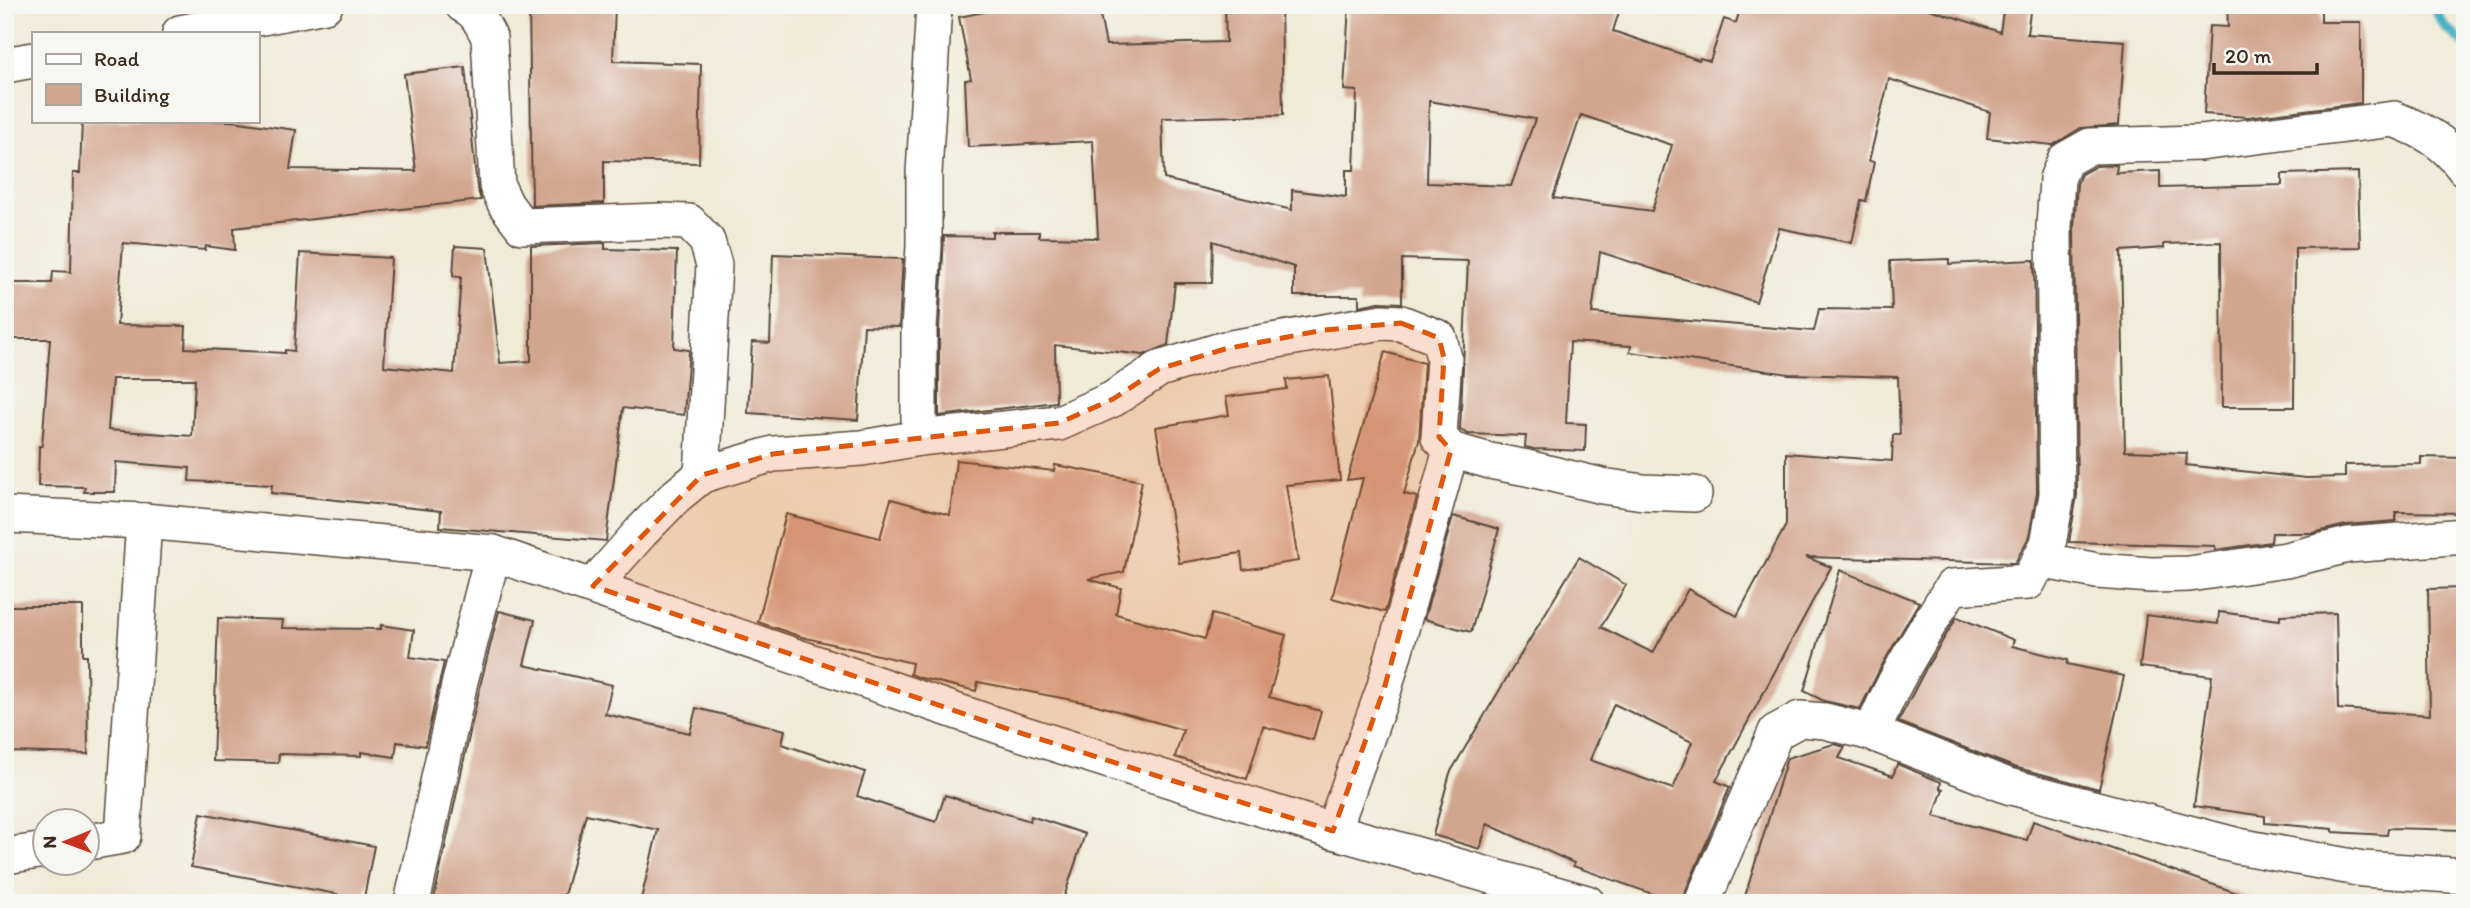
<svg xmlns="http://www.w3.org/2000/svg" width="2470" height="908" font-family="Itim,sans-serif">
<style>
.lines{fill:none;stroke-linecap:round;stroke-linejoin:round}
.stream{stroke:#41adc0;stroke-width:10}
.building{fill:#d2a58e;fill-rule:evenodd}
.street-casing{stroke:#56473a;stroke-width:38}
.street{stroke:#fff;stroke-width:35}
.marked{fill:#df570d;fill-opacity:0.2;stroke:#df570d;stroke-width:5;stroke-dasharray:14 9;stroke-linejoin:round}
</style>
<rect width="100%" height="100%" fill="#f6f6f2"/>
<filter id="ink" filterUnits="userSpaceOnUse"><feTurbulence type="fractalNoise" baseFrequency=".0143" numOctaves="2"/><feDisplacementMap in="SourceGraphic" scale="14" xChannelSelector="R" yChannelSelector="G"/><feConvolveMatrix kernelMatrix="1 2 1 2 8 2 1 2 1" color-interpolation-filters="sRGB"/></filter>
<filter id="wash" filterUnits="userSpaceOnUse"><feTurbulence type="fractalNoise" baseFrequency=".00686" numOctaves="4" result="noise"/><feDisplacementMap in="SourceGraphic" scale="28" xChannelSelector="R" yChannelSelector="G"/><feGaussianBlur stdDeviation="1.57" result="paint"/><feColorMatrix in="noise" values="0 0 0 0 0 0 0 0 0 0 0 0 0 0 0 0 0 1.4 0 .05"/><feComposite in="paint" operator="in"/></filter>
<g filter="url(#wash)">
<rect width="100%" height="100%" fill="#f0ebd7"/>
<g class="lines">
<polyline class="stream" points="2432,5 2445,27 2465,44"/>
</g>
<g id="blocks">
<g class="building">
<polygon points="529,5 615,5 613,61 701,64 699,163 604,161 604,203 532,206"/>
<path d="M1019 5H1098L1106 45 1226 42 1225 5H1281L1283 115 1162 118 1164 179 1292 210V190L1346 197V170H1354L1357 91 1344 90 1349 5H1598L1619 12 1613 31 1699 60 1700 58 1710 61 1724 19 1736 23 1741 5H1917L2000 32 2004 5H2031L2027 34 2125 41 2119 125 2081 128 2053 145 1987 138 1990 112 1889 79 1869 161 1874 162 1866 201 1861 200 1852 243 1779 228 1756 302 1600 252 1592 313 1814 331 1819 309 1892 310 1890 261 1949 259V264L2034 260 2037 493 2029 537 2015 563 1806 557 1831 567 1716 781 1730 787 1684 895 1682 903H1650L1653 894 1573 866 1574 863 1487 824 1480 849 1433 835 1450 773 1579 557 1626 585 1601 627 1653 653 1688 589 1737 616 1786 525V453L1892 461 1893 435H1900L1898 377 1789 374 1630 352 1631 346 1570 342 1566 423 1586 424 1585 451 1534 449 1525 447 1526 436 1468 434 1460 430 1468 261 1402 259V303L1379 302 1359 306V296H1294V267L1213 241 1212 283H1175L1168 345 1144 355 1055 345 1056 402 939 416V330L944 236 992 237V232H1039V237L1098 238 1093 141 968 147 965 80 971 79 959 17ZM1429 101 1535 119 1511 186 1427 183ZM1581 115 1672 145 1652 211 1553 198ZM1614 704 1692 742 1673 789 1590 760Z"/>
<polygon points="2227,5 2321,5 2321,22 2361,22 2361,103 2248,117 2204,114 2209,26 2228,27"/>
<path d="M465 67 477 187 481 200 234 228 235 250 206 246 205 250 123 243 117 325 186 326 185 348 285 353V350L294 351 300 253 391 258 384 366 454 373 461 277 453 276 455 246 487 248 500 363 531 361V246L605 243V249L677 251 674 348 689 350 684 415 623 408 606 541 440 527 441 511 271 493 272 485 189 481 190 468 116 462 115 492H84L85 487 38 486 39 446H42L50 339H5V283H52L53 271 71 272 73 173H80L82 121H232L296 130 290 169 416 171 404 74ZM112 379H195L192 436 108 430Z"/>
<polygon points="2117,165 2116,173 2160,171 2160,188 2282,185 2282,174 2358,172 2360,247 2295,248 2294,407 2222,407 2221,242 2164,244 2164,248 2121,251 2125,451 2187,453 2186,465 2306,478 2345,477 2345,465 2421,464 2421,457 2465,458 2465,513 2396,512 2396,521 2346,525 2313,533 2272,533 2271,542 2216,550 2215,546 2069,542 2077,495 2074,228 2077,184 2081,174 2096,166"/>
<polygon points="773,254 903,259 899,327 864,326 858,420 748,413 752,342 770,343"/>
<polygon points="1385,352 1424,363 1419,440 1404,494 1417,497 1385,612 1332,598 1363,478 1347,480"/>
<polygon points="1329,376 1340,480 1286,485 1298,561 1243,570 1241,553 1179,563 1156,427 1229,415 1226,397 1287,389 1286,380"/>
<polygon points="956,460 1054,471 1055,465 1142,481 1124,572 1088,579 1121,588 1116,614 1205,639 1212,614 1286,635 1269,697 1321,711 1313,740 1263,726 1247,779 1175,757 1183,730 1093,704 978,682 976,691 921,678 910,674 912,663 802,637 758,622 786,514 880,538 891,499 950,515"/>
<polygon points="1453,516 1499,529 1471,632 1424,619"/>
<polygon points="1840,570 1919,602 1881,667 1860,709 1824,701 1804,691"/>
<polygon points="2465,588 2465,830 2388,828 2387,835 2333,832 2333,829 2265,823 2265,816 2194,806 2212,676 2140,667 2146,615 2218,624 2219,612 2280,620 2280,615 2336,613 2338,709 2430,715 2428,589"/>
<polygon points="9,606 83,606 83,655 87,655 88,754 10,752"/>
<polygon points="499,611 535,620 524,665 612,685 605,714 690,733 696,708 785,730 782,744 865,772 857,796 936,822 945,795 1030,821 1031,816 1085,834 1062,903 640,903 658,830 586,814 562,903 433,903 480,686"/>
<polygon points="1957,617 2014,640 2012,646 2068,660 2067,664 2124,676 2099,789 2014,767 1898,722 1926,668"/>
<polygon points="218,618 283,620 282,628 381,629 381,625 414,630 410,657 444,662 425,746 397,742 395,757 361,752 361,756 279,754 278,763 213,761"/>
<polygon points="1834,744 1845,747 1839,758 1893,776 1897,764 1941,782 1940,788 1943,789 1934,816 2027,840 2033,821 2254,899 2254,903 1743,903 1787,758"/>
<polygon points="201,813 374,846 363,903 335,903 337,894 191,867"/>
</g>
</g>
</g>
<g filter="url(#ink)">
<use href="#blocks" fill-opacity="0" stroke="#56473a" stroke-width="2"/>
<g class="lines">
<defs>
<g id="street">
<path d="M463 5C477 11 482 24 489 37L497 186 506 205 522 226 661 221 689 222 707 241 714 265 702 475"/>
<polyline points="180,33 325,5"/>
<polyline points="5,65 33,60"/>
<polyline points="919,438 919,329 924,246 924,173 934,5"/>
<polyline points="5,515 144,521 493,553 1011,730 1333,831 1587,903"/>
<polyline points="2040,560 2097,571 2151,575 2189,574 2286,560 2348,545 2465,536"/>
<polyline points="593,586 641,532 676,496 702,475 773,454 862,448 919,438 1059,423 1113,399 1159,369 1225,349 1382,322 1401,323 1439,338 1444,358 1439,437 1451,450 1490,461 1527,468 1602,486 1643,492 1694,494"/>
<polyline points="1872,733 2008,786 2238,846 2363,869 2465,876"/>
<polyline points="1333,831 1384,689 1451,450"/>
<polyline points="88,842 123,836 144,521"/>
<polyline points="5,856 46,850"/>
<polyline points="412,903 460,681 493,553"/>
<path d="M1702 903 1776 732 1800 719 1825 721 1872 733C1892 681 1922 635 1952 587L2028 582 2048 544 2057 495 2054 227 2057 179 2065 160 2090 146 2200 143 2394 119C2427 132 2444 141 2465 169"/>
</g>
</defs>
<use href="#street" class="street-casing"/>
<use href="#street" class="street"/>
</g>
</g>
<path class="marked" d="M1401 323 1439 338 1444 358 1439 437 1451 450 1384 689 1333 831 1011 730 593 586 702 475 773 454 1059 423 1113 399 1159 369 1225 349 1324 330Z"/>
<rect width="2470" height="908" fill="none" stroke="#f6f6f2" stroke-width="28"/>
<rect x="32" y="32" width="228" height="91" fill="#f6f6f2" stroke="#aba49d" stroke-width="2"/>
<rect x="46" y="54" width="35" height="10" fill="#ffffff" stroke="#aba49d" stroke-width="2"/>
<text x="94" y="66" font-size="21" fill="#3b2a1e">Road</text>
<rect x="46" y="84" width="35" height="21" fill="#d2a58e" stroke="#aba49d" stroke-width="2"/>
<text x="94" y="102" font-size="21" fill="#3b2a1e">Building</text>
<g transform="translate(66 842) rotate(269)"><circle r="33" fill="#f6f6f2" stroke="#aba49d" stroke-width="2"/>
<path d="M0-5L12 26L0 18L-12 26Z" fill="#c8321e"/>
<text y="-10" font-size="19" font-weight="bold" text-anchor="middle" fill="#3b2a1e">N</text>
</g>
<path d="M2214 63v10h103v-10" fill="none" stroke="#3b2a1e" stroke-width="3.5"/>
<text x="2225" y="63" font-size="21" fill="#3b2a1e" stroke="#f6f6f2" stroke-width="5" paint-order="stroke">20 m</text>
</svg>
